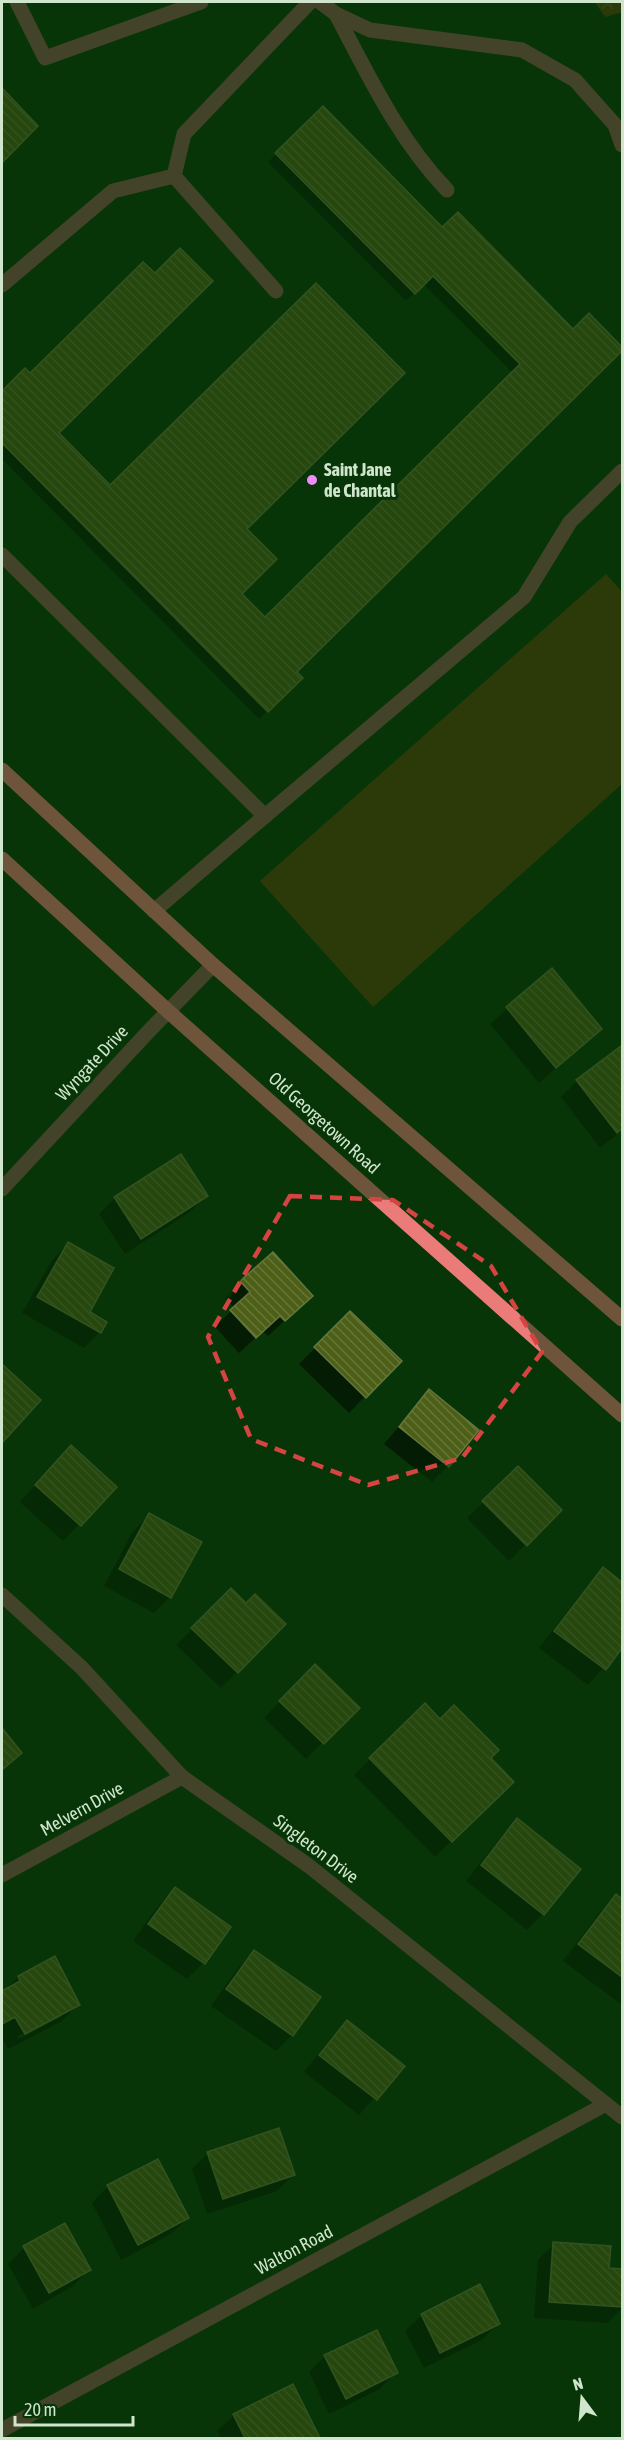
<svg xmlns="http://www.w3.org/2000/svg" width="624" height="2440" font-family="'Asap Condensed',sans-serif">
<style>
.forest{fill:url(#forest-crowns)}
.pitch{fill:#59420f}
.shadow{fill:#0007;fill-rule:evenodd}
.building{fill:url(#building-back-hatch);stroke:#66773d;stroke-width:1.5}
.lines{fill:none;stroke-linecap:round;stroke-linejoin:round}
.service{stroke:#8c5552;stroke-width:15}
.minor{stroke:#8c5552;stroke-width:15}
.primary{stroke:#eb7b78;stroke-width:15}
.marked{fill:none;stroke:#d54441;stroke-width:4.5;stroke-dasharray:12 8;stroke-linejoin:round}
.poi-dot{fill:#ed8cfa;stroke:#083508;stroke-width:2}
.labels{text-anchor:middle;stroke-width:6;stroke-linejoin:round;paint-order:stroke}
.poi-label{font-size:18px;font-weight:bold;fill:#cfe6cc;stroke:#083508;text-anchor:start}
.street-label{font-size:18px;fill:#cfe6cc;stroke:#083508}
</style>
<defs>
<pattern id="forest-crowns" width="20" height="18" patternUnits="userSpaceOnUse" patternTransform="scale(1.5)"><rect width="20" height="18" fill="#59420f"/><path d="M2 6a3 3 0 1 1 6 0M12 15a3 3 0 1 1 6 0" fill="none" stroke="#705d31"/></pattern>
<pattern id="building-back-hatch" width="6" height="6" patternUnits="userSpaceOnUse" patternTransform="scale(1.5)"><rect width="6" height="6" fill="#4d5f17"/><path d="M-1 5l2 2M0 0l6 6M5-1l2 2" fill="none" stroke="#667638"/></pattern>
</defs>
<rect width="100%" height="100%" fill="#083508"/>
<polygon class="forest" points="595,2 622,2 622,12 605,17"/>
<polygon class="pitch" points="606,574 622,592 622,784 373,1007 260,881"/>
<g class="shadow">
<polygon points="2,91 36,126 2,161"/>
<polygon points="323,108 442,229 573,331 589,315 622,349 295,672 301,678 259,719 2,459 2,393 25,370 57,433 110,487 245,529 240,594 265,620 513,373 423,284 406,301 268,162"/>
<polygon points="551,970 600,1029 539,1083 490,1024"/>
<polygon points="621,1048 622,1050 622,1131 600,1148 561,1097 577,1081"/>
<polygon points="206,1196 190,1212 125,1254 99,1214 115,1198"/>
<polygon points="68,1244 87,1312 100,1332 84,1348 22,1313 52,1260"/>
<polygon points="272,1254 294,1312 268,1336 263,1331 239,1353 215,1327 234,1308 225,1298"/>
<polygon points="350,1313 399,1361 349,1413 299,1364"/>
<polygon points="2,1366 39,1400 2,1441"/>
<polygon points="429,1391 448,1466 432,1482 384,1444"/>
<polygon points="55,1463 115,1487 63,1541 20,1502"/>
<polygon points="518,1468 560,1510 509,1561 467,1518"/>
<polygon points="150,1515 170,1597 154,1613 104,1586 133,1531"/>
<polygon points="603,1569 622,1584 622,1646 588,1685 539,1648 587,1586"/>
<polygon points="231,1590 246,1605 284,1624 221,1688 176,1645"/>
<polygon points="315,1666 357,1708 306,1759 264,1718"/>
<polygon points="424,1706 440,1721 489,1759 512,1782 435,1857 354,1775"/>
<polygon points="2,1730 20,1753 2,1771"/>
<polygon points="517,1820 543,1914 527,1930 466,1881 501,1837"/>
<polygon points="175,1889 229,1928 203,1963 187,1979 133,1941 159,1905"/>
<polygon points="616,1896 622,1901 622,2005 563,1961 600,1912"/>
<polygon points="254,1952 292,2035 276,2051 211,2006 238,1968"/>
<path d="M19 1977 78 2005 62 2021 8 2049 2 2037V1992ZM61 2014V2017L19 2039 17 2036Z"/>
<polygon points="347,2022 402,2066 359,2115 304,2072 331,2038"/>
<polygon points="208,2153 293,2175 277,2191 207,2214 192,2169"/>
<polygon points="158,2161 188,2218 171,2234 121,2260 92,2203 108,2186"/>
<polygon points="64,2225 89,2270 73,2286 33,2309 8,2264 24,2248"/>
<polygon points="554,2244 607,2270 622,2271 622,2308 607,2323 534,2318 538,2260"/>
<polygon points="422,2315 498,2323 482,2340 424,2368 405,2331"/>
<polygon points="325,2356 396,2372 380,2389 329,2414 309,2372"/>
<polygon points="292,2386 319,2438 221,2438 217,2431 234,2415"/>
</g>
<g class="building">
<polygon points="2,88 38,126 2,163"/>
<polygon points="323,106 442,227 458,212 573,329 589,313 622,347 622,351 297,672 303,678 268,712 2,443 2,391 25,368 30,373 143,262 155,273 180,248 213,281 59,433 110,485 316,283 405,373 247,529 277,559 242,594 265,617 520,364 433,276 415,294 275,153"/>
<polygon points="552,968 602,1029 556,1068 506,1007"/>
<polygon points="621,1046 622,1129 617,1133 576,1080"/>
<polygon points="181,1154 208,1196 141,1239 114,1197"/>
<polygon points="68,1242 114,1268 90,1312 107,1322 101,1333 37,1297"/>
<polygon points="273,1252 313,1296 285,1321 280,1316 256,1338 230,1310 250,1292 240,1281"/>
<polygon points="350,1311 402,1361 366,1398 314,1347"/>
<polygon points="2,1364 41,1400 2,1443"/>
<polygon points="429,1389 479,1430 449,1467 399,1427"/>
<polygon points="71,1445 117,1487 81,1526 35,1485"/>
<polygon points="518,1466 562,1510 527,1546 482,1501"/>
<polygon points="149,1513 202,1542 171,1598 119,1569"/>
<polygon points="603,1567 622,1582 622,1648 606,1670 554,1631"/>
<polygon points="231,1588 246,1603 255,1594 286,1624 238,1673 191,1628"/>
<polygon points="315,1664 360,1708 324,1744 279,1701"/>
<polygon points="425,1703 440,1719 454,1705 499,1750 491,1758 514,1782 452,1842 369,1758"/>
<polygon points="2,1728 22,1753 2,1770"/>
<polygon points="517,1818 581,1869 544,1915 481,1865"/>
<polygon points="175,1887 231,1927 205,1964 148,1924"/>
<polygon points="616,1894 622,1899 622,1977 578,1944"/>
<polygon points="254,1950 321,1997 293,2036 226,1989"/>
<polygon points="55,1956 80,2005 25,2034 15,2017 2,2024 2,1991 20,1981 18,1976"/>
<polygon points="347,2020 405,2066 377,2100 319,2055"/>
<polygon points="279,2128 295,2175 223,2199 207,2152"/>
<polygon points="158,2159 189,2218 138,2245 107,2185"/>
<polygon points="65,2223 91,2270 49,2293 23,2246"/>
<polygon points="553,2242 611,2246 609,2268 622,2269 622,2307 549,2302"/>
<polygon points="480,2284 500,2324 440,2353 421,2314"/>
<polygon points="377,2330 398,2373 346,2399 324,2355"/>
<polygon points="293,2384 320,2438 245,2438 233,2414"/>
</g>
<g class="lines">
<g class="service">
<polyline points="17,2 45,58 201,2"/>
<polyline points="320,2 336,14 370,30 522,50 575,80 615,125 622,145"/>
<path d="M336 14C368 75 399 140 447 190"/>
<polyline points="174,176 184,134 310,2"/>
<polyline points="2,285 113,191 174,176 276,291"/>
<polyline points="2,555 265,816 154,911"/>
<polyline points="265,816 524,597 570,522 622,471"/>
</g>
<g class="minor">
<polyline points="2,1189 148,1032 213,965"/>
<polyline points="2,1595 82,1668 182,1777 309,1866 622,2117"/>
<polyline points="2,1875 182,1777"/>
<polyline points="2,2430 606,2104"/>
</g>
<g class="primary">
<polyline points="2,770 213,965 622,1319"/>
<polyline points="2,859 169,1012 622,1415"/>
</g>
</g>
<path d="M0 0H624V2440H0ZM290 1196 393 1200 491 1266 542 1352 462 1458 368 1485 251 1439 208 1337Z" fill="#083508" fill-opacity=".55" fill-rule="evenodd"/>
<path class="marked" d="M290 1196 393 1200 491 1266 542 1352 462 1458 368 1485 251 1439 208 1337Z"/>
<circle class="poi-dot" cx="312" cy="480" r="6"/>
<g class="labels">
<g class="poi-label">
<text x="324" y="476">Saint Jane<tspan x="324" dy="21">de Chantal</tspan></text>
</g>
<g class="street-label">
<text transform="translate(92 1063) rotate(-47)" y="6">Wyngate Drive</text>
<text transform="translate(324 1123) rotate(42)" y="6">Old Georgetown Road</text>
<text transform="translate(82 1809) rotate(-29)" y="6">Melvern Drive</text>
<text transform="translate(316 1849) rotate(37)" y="6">Singleton Drive</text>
<text transform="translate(294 2250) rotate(-28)" y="6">Walton Road</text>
</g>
</g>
<rect width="624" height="2440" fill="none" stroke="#cfe6cc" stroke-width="6"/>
<g transform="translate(582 2398) rotate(344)" stroke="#083508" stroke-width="4.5" paint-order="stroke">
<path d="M0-4.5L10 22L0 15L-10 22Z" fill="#cfe6cc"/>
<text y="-9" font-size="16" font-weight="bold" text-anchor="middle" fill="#cfe6cc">N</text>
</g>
<path d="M15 2416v9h118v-9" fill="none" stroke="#cfe6cc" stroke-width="3"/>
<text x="24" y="2416" font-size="18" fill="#cfe6cc" stroke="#083508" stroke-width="4.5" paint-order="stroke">20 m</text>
</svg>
